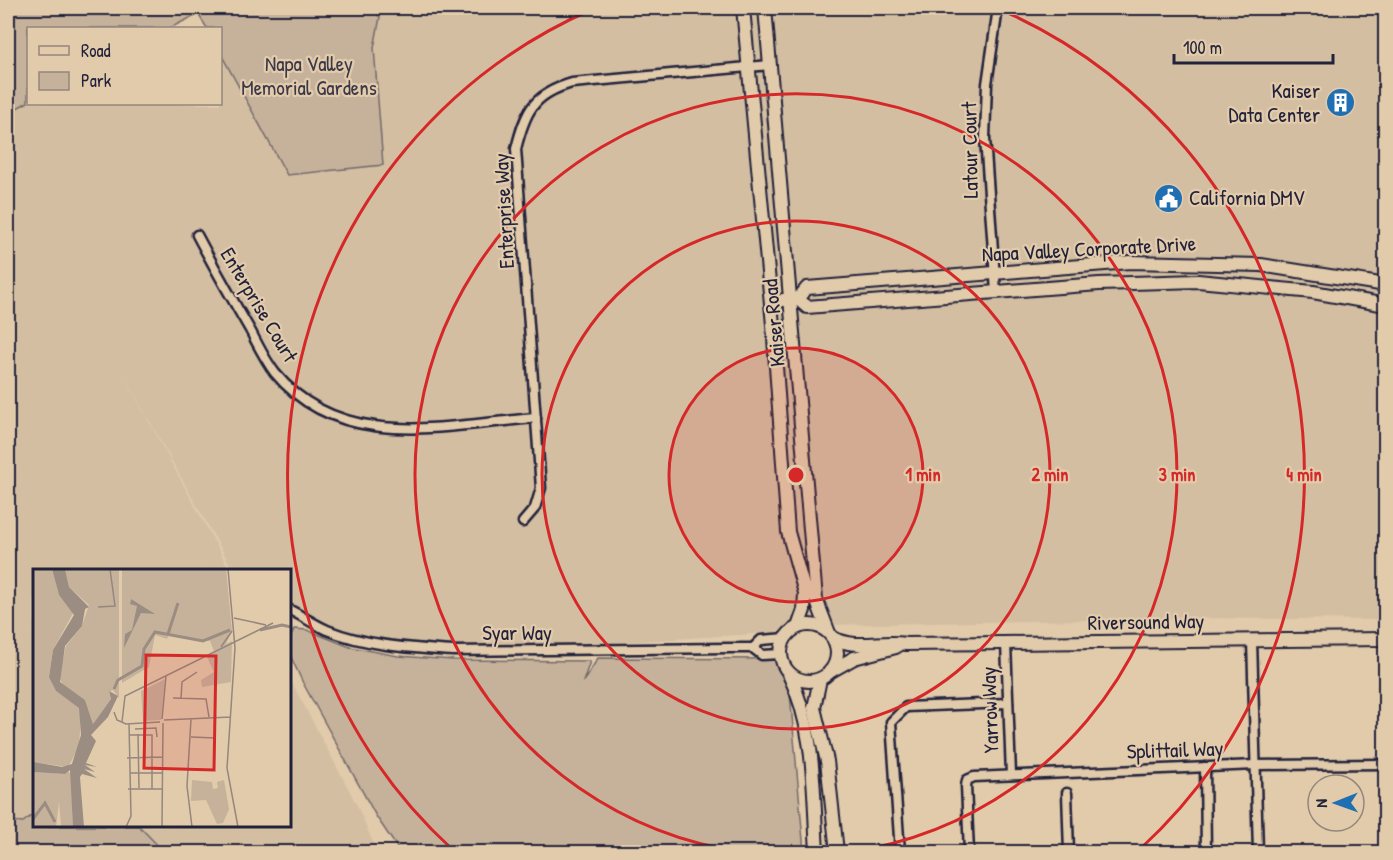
<svg xmlns="http://www.w3.org/2000/svg" width="1393" height="860" font-family="'Patrick Hand',sans-serif">
<style>
.built{fill:#d3bea2}
.green{fill:#c6b29b;stroke:#746a6b;stroke-width:1.5}
.lines{fill:none;stroke-linecap:round;stroke-linejoin:round}
.street-casing{stroke:#22223b;stroke-width:13}
.secondary-casing{stroke:#22223b;stroke-width:16}
.street{stroke:#e2cbab;stroke-width:8}
.secondary{stroke:#e2cbab;stroke-width:12}
.ring{fill:none;stroke:#d62828;stroke-width:3}
.labels{text-anchor:middle;stroke-width:4.5;stroke-linejoin:round;paint-order:stroke}
.park-label{font-size:21px;fill:#3b3849;stroke:#e2cbab}
.poi-label{font-size:21px;fill:#22223b;stroke:#e2cbab;text-anchor:end}
.street-label{font-size:21px;fill:#22223b;stroke:#e2cbab}
.inset-river{fill:none;stroke:#9b8d81;stroke-width:3}
.inset-road{fill:none;stroke:#95877e;stroke-width:1.5}
.view{fill:#d62828;fill-opacity:0.15;stroke:#d62828;stroke-width:3}
.inset-edge{fill:none;stroke:#22223b;stroke-width:3}
.centre{fill:#d62828;stroke:#e2cbab;stroke-width:3}
.ring-label{font-size:18px;text-anchor:middle;font-weight:bold;fill:#d62828;stroke:#e2cbab;stroke-width:4.5;stroke-linejoin:round;paint-order:stroke}
</style>
<rect width="100%" height="100%" fill="#e2cbab"/>
<filter id="ink" filterUnits="userSpaceOnUse"><feTurbulence type="fractalNoise" baseFrequency=".0167" numOctaves="2"/><feDisplacementMap in="SourceGraphic" scale="12" xChannelSelector="R" yChannelSelector="G"/><feConvolveMatrix kernelMatrix="1 2 1 2 8 2 1 2 1" color-interpolation-filters="sRGB"/></filter>
<g filter="url(#ink)">
<g class="built">
<polygon points="368,8 1385,8 1385,620 1193,618 822,625 773,633 591,644 453,649 388,644 347,633 290,605 290,570 233,570 119,367 230,570 34,570 34,814 23,822 8,821 8,113 28,102 220,104 221,54 287,175 383,165 374,48 380,17"/>
<polygon points="290,679 357,805 377,852 164,852 139,826 290,826"/>
</g>
<g class="green">
<polygon points="8,8 368,8 380,17 374,48 383,165 287,175 221,54 220,28 207,28 198,14 170,28 28,28 28,102 8,113"/>
<polygon points="294,629 307,630 350,647 398,656 453,660 590,661 583,682 598,658 787,659 804,852 400,852 376,816 303,683 290,655 290,639"/>
<polygon points="34,814 34,826 139,826 164,852 8,852 8,821 23,822"/>
</g>
<g class="lines">
<defs>
<g id="street">
<path d="M197 235C214 267 232 299 250 330 258 345 265 360 275 373 341 453 447 425 536 418"/>
<polyline points="996,292 985,138 987,84 998,8"/>
<path d="M523 522 535 508 541 488 516 149C525 112 533 94 572 83L770 65"/>
<path d="M290 610C302 616 314 624 327 630 367 646 410 648 453 651L730 648H753L762 655 781 654"/>
<polyline points="1252,640 1258,852"/>
<polyline points="1006,643 1011,775"/>
<polyline points="753,648 761,640 786,638"/>
<polyline points="1205,767 1206,852"/>
<polyline points="1067,793 1069,852"/>
<polyline points="900,852 891,722 906,707 1008,703"/>
<polyline points="969,852 966,786 967,780 974,777 1256,765 1386,764"/>
</g>
<g id="secondary">
<polyline points="743,8 773,325 788,532 805,593 804,610 798,627"/>
<polyline points="765,8 816,599 829,633"/>
<polyline points="798,299 807,288 1130,262 1261,265 1386,285"/>
<polyline points="783,300 798,299 807,307 1099,284 1198,281 1313,292 1386,305"/>
<circle cx="809" cy="653" r="28"/>
<path d="M833 638C857 650 880 640 906 644L1386 639"/>
<polyline points="831,671 854,658 896,647"/>
<path d="M788 672C816 730 813 789 817 852"/>
<polyline points="820,679 814,708 827,761 837,852"/>
</g>
</defs>
<use href="#street" class="street-casing"/>
<use href="#secondary" class="secondary-casing"/>
<use href="#street" class="street"/>
<use href="#secondary" class="secondary"/>
</g>
</g>
<circle cx="796" cy="475" r="127" fill="#d62828" fill-opacity=".12"/>
<g class="ring">
<circle cx="796" cy="475" r="127"/>
<circle cx="796" cy="475" r="254"/>
<path d="M743 852A381 381 0 1 1 849 852"/>
<path d="M453 850A508 508 0 0 1 593 9M999 9A508 508 0 0 1 1139 850"/>
</g>
<defs>
<symbol id="building-disc" viewBox="-11 -11 22 22"><circle r="9.5" fill="#1f6fb2" stroke="#e2cbab"/><path d="M-4-6H4V6H1V3H-1V6H-4ZM-2.5-4.3h1.7v1.8h-1.7ZM.8-4.3h1.7v1.8H.8ZM-2.5-1h1.7V.8h-1.7ZM.8-1h1.7V.8H.8Z" fill="#fff"/></symbol>
<symbol id="civic-disc" viewBox="-11 -11 22 22"><circle r="9.5" fill="#1f6fb2" stroke="#e2cbab"/><path d="M-.6-6.5H3V-4.5H.6V-3L4-1V1h2V6H-6V1h2V-1L-.6-3ZM-1.2 2.5V6h2.4V2.5Z" fill="#fff"/></symbol>
</defs>
<g fill-rule="evenodd">
<use href="#building-disc" x="1324" y="86" width="33" height="33"/>
<use href="#civic-disc" x="1152" y="182" width="33" height="33"/>
</g>
<g class="labels">
<g class="park-label">
<text x="309" y="71">Napa Valley<tspan x="309" dy="24">Memorial Gardens</tspan></text>
</g>
<g class="poi-label">
<text x="1320" y="98">Kaiser<tspan x="1320" dy="24">Data Center</tspan></text>
<text x="1189" y="205" text-anchor="start">California DMV</text>
</g>
<g class="street-label">
<text transform="translate(970 150) rotate(-91)" y="7">Latour Court</text>
<text transform="translate(504 211) rotate(-93)" y="7">Enterprise Way</text>
<text transform="translate(1089 249) rotate(-3)" y="7">Napa Valley Corporate Drive</text>
<text transform="translate(259 305) rotate(59)" y="7">Enterprise Court</text>
<text transform="translate(774 323) rotate(-95)" y="7">Kaiser Road</text>
<text transform="translate(1146 622) rotate(-1)" y="7">Riversound Way</text>
<text x="517" y="640">Syar Way</text>
<text transform="translate(990 710) rotate(-92)" y="7">Yarrow Way</text>
<text transform="translate(1175 750) rotate(-2)" y="7">Splittail Way</text>
</g>
</g>
<g transform="translate(33 569)">
<rect width="258" height="258" fill="#e2cbab"/>
<path d="M0 0H19L26 26 40 44 20 81 16 107 23 122 46 138 48 145 46 178 35 198 0 193ZM32 0H86V129L80 121 76 123 78 130 60 155 52 131 30 116 26 108 33 77 49 57 56 36 36 18ZM89 0H193L199 62 193 75 199 72 198 113 169 118 168 111 181 103 173 86 181 82 177 72 136 66 134 70 122 66 116 98 89 114ZM132 110 128 151 110 152 108 122ZM34 201 38 206 40 258 28 257 26 233 23 258H0V203L32 205ZM159 211 179 213 180 220 185 219 184 213 191 211 196 240 190 254 184 255 173 231 158 232Z" fill="#c6b29b"/>
<path d="M19 0H32L36 18 56 38 52 40 49 57 32 77 27 113 52 131 60 155 78 130 76 122 85 127 75 148 58 166 63 172 53 194 64 198 52 196 62 203 51 200 64 209 49 205 47 208 51 258H40L37 201 32 205 0 203 1 193 29 198 39 195 48 166 46 139 23 122 16 108 20 81 41 46 26 26ZM98 30 122 45 108 44 91 79 92 65 99 61 104 37 97 35Z" fill="#9b8d81"/>
<path class="inset-river" d="M227 61 249 56 258 58M135 65 145 34M81 120 85 111 109 97 111 80 122 63 170 72 197 61M0 250 12 234 22 253"/>
<path class="inset-road" d="M195 0 202 79 194 199 205 258M65 38 82 37 77 0M201 49 233 56M188 78 199 62M140 129 173 130 176 148M148 130 149 113 164 103M81 143 84 151 93 155 127 153M129 150 133 107M158 150 154 217 159 258M131 151 198 148M89 153 92 127 240 54M102 160 123 159 124 168M105 165 106 219M96 166H119V220M158 168 183 169M94 189 129 188M97 204H129M95 220H129M93 258 98 247 96 154M129 258 130 154"/>
<path class="view" d="M113 86 183 87 181 201 111 199Z"/>
<rect width="258" height="258" class="inset-edge"/>
</g>
<circle cx="796" cy="475" r="9" class="centre"/>
<g class="ring-label">
<text x="923" y="481">1 min</text>
<text x="1050" y="481">2 min</text>
<text x="1177" y="481">3 min</text>
<text x="1304" y="481">4 min</text>
</g>
<rect width="1393" height="860" fill="none" stroke="#e2cbab" stroke-width="30"/>
<rect x="15" y="15" width="1363" height="830" fill="none" stroke="#22223b" stroke-width="2" filter="url(#ink)"/>
<rect x="27" y="27" width="195" height="78" fill="#e2cbab" stroke="#95877e" stroke-width="1.5"/>
<rect x="39" y="46" width="30" height="9" fill="#e2cbab" stroke="#95877e" stroke-width="1.5"/>
<text x="81" y="57" font-size="18" fill="#22223b">Road</text>
<rect x="39" y="72" width="30" height="18" fill="#c6b29b" stroke="#95877e" stroke-width="1.5"/>
<text x="81" y="87" font-size="18" fill="#22223b">Park</text>
<g transform="translate(1336 803) rotate(269)"><circle r="28" fill="#e2cbab" stroke="#95877e" stroke-width="1.5"/>
<path d="M0-4.5L10 22L0 15L-10 22Z" fill="#1f6fb2"/>
<text y="-9" font-size="16" font-weight="bold" text-anchor="middle" fill="#22223b">N</text>
</g>
<path d="M1174 54v9h159v-9" fill="none" stroke="#22223b" stroke-width="3"/>
<text x="1183" y="54" font-size="18" fill="#22223b" stroke="#e2cbab" stroke-width="4.5" paint-order="stroke">100 m</text>
</svg>
